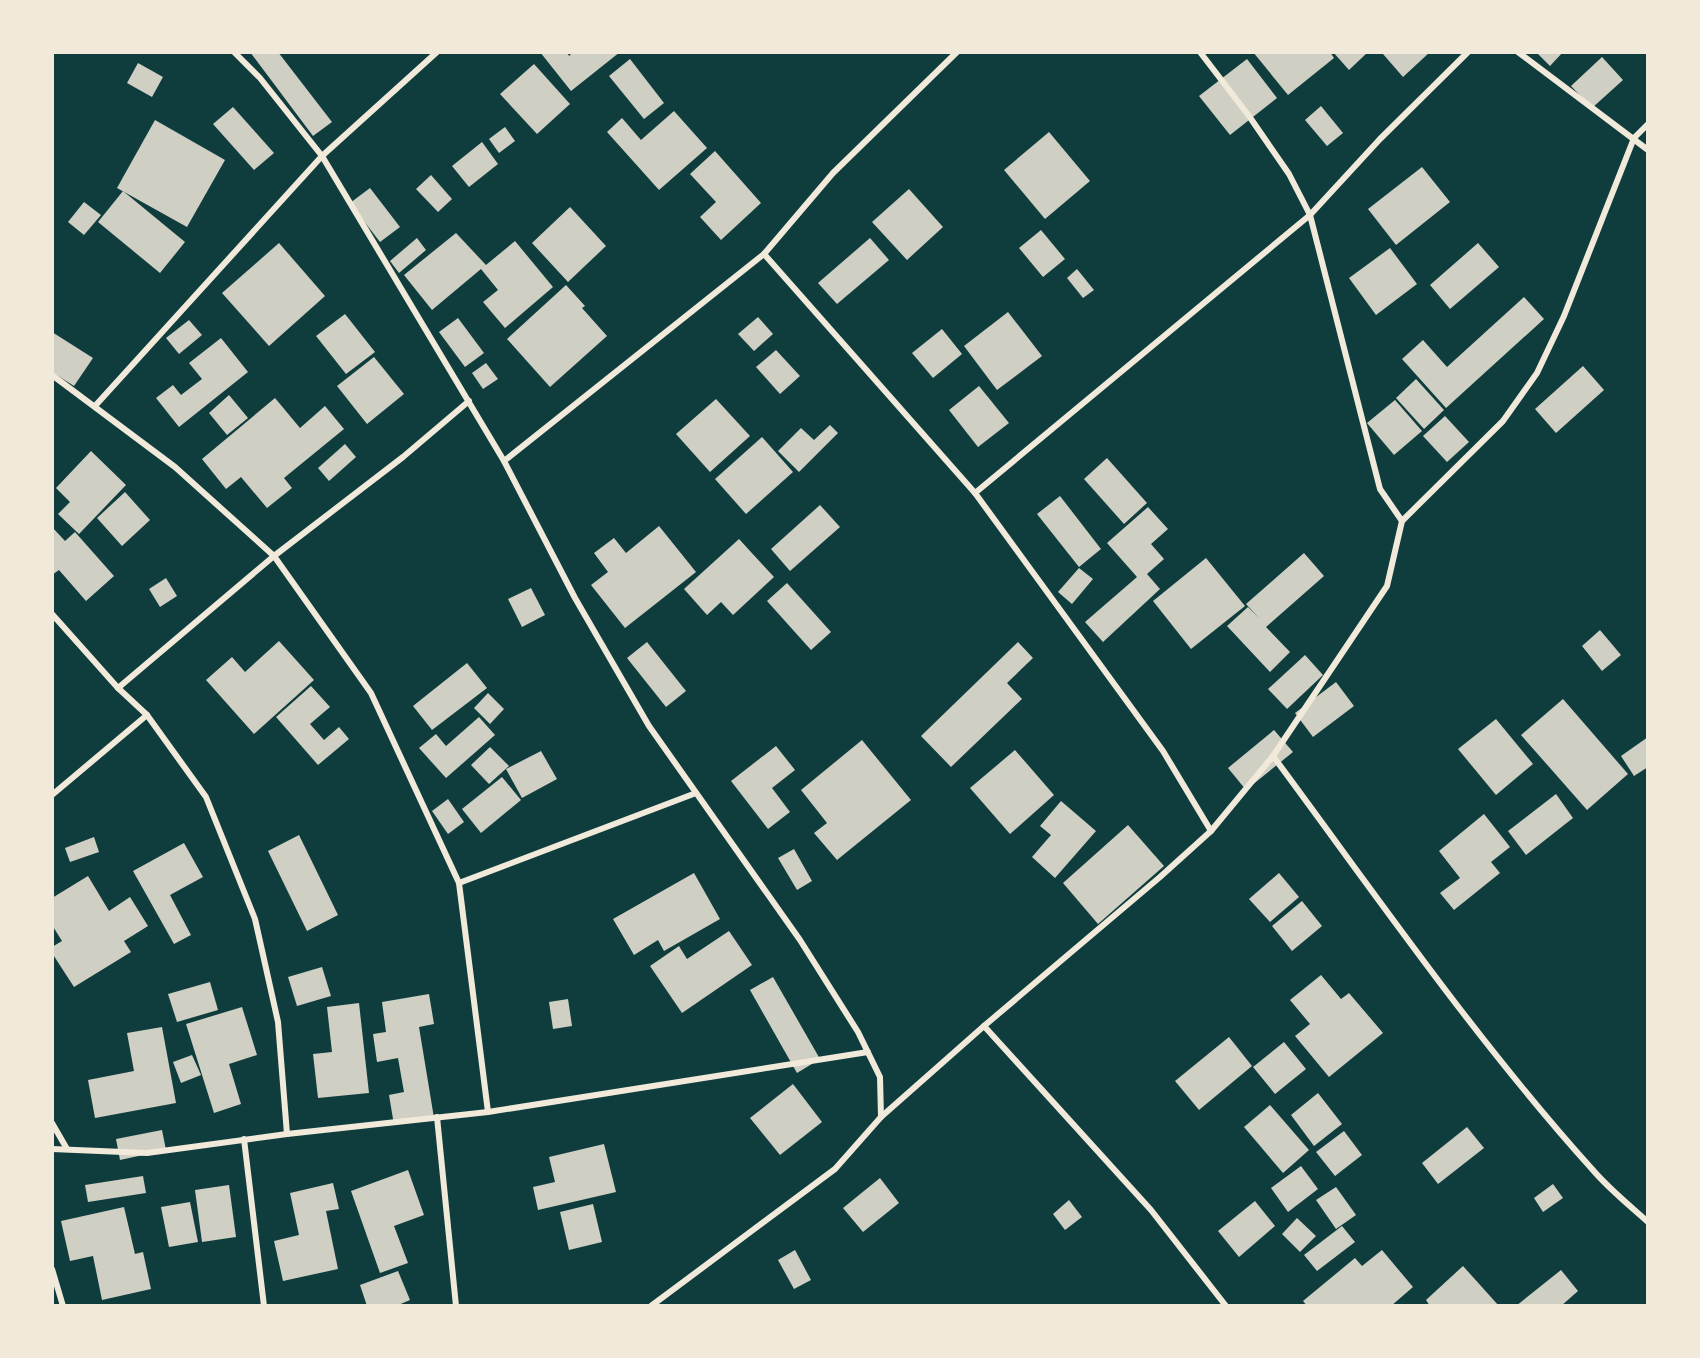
<svg xmlns="http://www.w3.org/2000/svg" width="1700" height="1358" font-family="'Roboto Condensed',sans-serif">
<style>
.building{fill:#cfcfc3}
.lines{fill:none;stroke-linecap:round;stroke-linejoin:round}
.minor{stroke:#f1e9da;stroke-width:6}
</style>
<rect width="100%" height="100%" fill="#0f3d3e"/>
<g class="building">
<polygon points="250,52 278,52 332,122 313,136"/>
<polygon points="540,52 567,52 569,56 573,52 620,52 571,91"/>
<polygon points="1253,52 1330,52 1334,58 1288,95"/>
<polygon points="1333,52 1368,52 1349,70"/>
<polygon points="1385,52 1430,52 1403,77 1383,54"/>
<polygon points="1536,52 1563,52 1550,66"/>
<polygon points="1602,57 1623,80 1592,108 1571,86"/>
<polygon points="630,59 664,103 644,119 609,76"/>
<polygon points="1247,59 1277,98 1230,135 1199,96"/>
<polygon points="138,63 163,77 152,97 127,83"/>
<polygon points="534,64 570,104 537,134 500,94"/>
<polygon points="1321,106 1343,133 1327,146 1305,120"/>
<polygon points="233,107 274,153 254,170 213,124"/>
<polygon points="674,111 707,148 659,190 607,132 622,118 641,140"/>
<polygon points="155,120 225,160 187,227 117,188"/>
<polygon points="505,127 515,141 499,153 489,139"/>
<polygon points="1049,132 1090,181 1045,219 1004,170"/>
<polygon points="482,142 498,164 469,187 452,166"/>
<polygon points="715,151 761,203 721,240 700,217 716,202 690,174"/>
<polygon points="1422,167 1450,202 1396,245 1368,209"/>
<polygon points="431,175 452,199 438,212 416,189"/>
<polygon points="370,188 400,227 380,242 350,203"/>
<polygon points="909,189 943,227 907,260 872,222"/>
<polygon points="123,191 185,242 160,273 98,222"/>
<polygon points="84,202 101,215 84,235 68,222"/>
<polygon points="570,207 606,246 568,282 532,243"/>
<polygon points="1041,230 1065,259 1043,277 1019,248"/>
<polygon points="456,233 486,265 515,241 553,287 505,328 483,302 498,290 481,269 432,310 404,275"/>
<polygon points="417,238 426,250 399,273 390,261"/>
<polygon points="870,238 889,260 837,304 818,283"/>
<polygon points="279,243 325,296 269,346 222,293"/>
<polygon points="1478,243 1499,267 1450,309 1430,285"/>
<polygon points="1390,248 1417,284 1376,315 1349,278"/>
<polygon points="1077,269 1094,290 1083,298 1067,278"/>
<polygon points="566,285 585,306 582,308 607,336 550,387 507,339"/>
<polygon points="1524,297 1544,319 1446,408 1402,359 1423,340 1447,367"/>
<polygon points="1008,312 1042,356 997,390 964,346"/>
<polygon points="345,314 375,352 346,374 316,336"/>
<polygon points="758,317 773,334 754,351 738,334"/>
<polygon points="458,318 484,353 465,367 439,332"/>
<polygon points="189,320 202,335 179,354 166,338"/>
<polygon points="942,329 962,354 933,378 912,353"/>
<polygon points="52,332 93,358 74,386 52,372"/>
<polygon points="221,338 248,372 179,427 156,398 173,385 181,395 202,379 189,363"/>
<polygon points="776,350 800,376 780,394 756,367"/>
<polygon points="374,357 404,394 367,424 337,386"/>
<polygon points="486,363 498,379 483,389 472,373"/>
<polygon points="1583,366 1604,390 1556,433 1535,409"/>
<polygon points="1416,379 1444,410 1424,429 1396,398"/>
<polygon points="979,386 1009,423 978,447 949,410"/>
<polygon points="229,395 248,418 227,435 209,413"/>
<polygon points="275,398 300,428 325,406 344,429 284,478 292,488 267,508 241,477 226,489 202,459"/>
<polygon points="716,399 750,436 710,472 676,434"/>
<polygon points="1395,400 1422,431 1394,455 1367,423"/>
<polygon points="1445,416 1469,442 1447,462 1423,436"/>
<polygon points="830,425 838,433 799,472 778,451 801,428 814,440"/>
<polygon points="762,437 793,472 746,514 715,479"/>
<polygon points="345,444 356,457 329,481 318,468"/>
<polygon points="91,451 126,485 79,534 58,514 70,502 56,488"/>
<polygon points="1107,458 1147,503 1124,524 1084,479"/>
<polygon points="125,492 150,520 122,546 97,518"/>
<polygon points="1060,496 1101,549 1079,567 1037,514"/>
<polygon points="820,505 840,527 790,571 771,549"/>
<polygon points="1148,507 1168,529 1151,544 1164,559 1147,574 1160,589 1103,642 1085,622 1137,577 1107,543"/>
<polygon points="659,526 696,572 625,628 591,585 608,572 594,553 614,538 626,553"/>
<polygon points="52,527 65,541 75,532 114,576 86,601 59,570 52,575"/>
<polygon points="739,539 774,577 733,615 721,602 707,615 684,589"/>
<polygon points="1304,553 1324,576 1266,627 1290,652 1270,672 1227,626 1248,607 1259,618 1246,604"/>
<polygon points="1206,558 1245,606 1191,649 1153,601"/>
<polygon points="1079,568 1093,579 1072,604 1058,592"/>
<polygon points="166,578 177,596 160,607 149,589"/>
<polygon points="787,583 831,632 811,650 767,601"/>
<polygon points="531,588 545,615 522,627 508,599"/>
<polygon points="1600,630 1621,655 1602,671 1582,646"/>
<polygon points="279,641 314,680 254,734 206,680 232,657 245,672"/>
<polygon points="647,642 686,691 666,707 627,658"/>
<polygon points="1018,642 1033,658 1007,683 1022,699 951,767 921,736"/>
<polygon points="1305,655 1323,675 1287,709 1268,689"/>
<polygon points="467,663 487,688 432,730 413,706"/>
<polygon points="1336,682 1354,706 1313,737 1295,713"/>
<polygon points="311,686 330,707 310,724 324,740 339,727 349,739 318,765 276,717"/>
<polygon points="488,693 504,709 490,724 474,708"/>
<polygon points="1563,699 1628,774 1587,810 1521,735"/>
<polygon points="479,717 495,735 446,778 419,748 436,734 446,746"/>
<polygon points="1496,719 1533,764 1496,795 1458,749"/>
<polygon points="1274,730 1293,752 1246,790 1228,768"/>
<polygon points="1648,737 1648,767 1634,776 1621,756"/>
<polygon points="862,740 911,800 837,860 814,833 827,823 801,790"/>
<polygon points="776,746 795,770 772,788 790,812 768,829 731,781"/>
<polygon points="490,747 509,766 489,784 471,765"/>
<polygon points="1015,750 1054,795 1010,834 970,788"/>
<polygon points="541,751 557,779 522,798 506,769"/>
<polygon points="502,777 521,800 481,833 462,809"/>
<polygon points="1556,794 1573,818 1526,855 1508,831"/>
<polygon points="448,799 464,822 448,834 432,811"/>
<polygon points="1061,801 1096,831 1055,878 1032,857 1051,835 1040,826"/>
<polygon points="1484,814 1510,847 1491,862 1500,873 1454,910 1440,893 1460,878 1439,851"/>
<polygon points="1128,825 1164,866 1098,924 1063,883"/>
<polygon points="299,835 338,915 307,931 268,851"/>
<polygon points="94,837 99,852 70,862 65,848"/>
<polygon points="184,843 203,877 170,895 191,935 174,944 133,871"/>
<polygon points="794,849 812,881 797,890 778,858"/>
<polygon points="694,873 720,919 664,951 658,940 634,955 613,919"/>
<polygon points="1279,873 1299,897 1270,922 1249,899"/>
<polygon points="88,876 109,911 130,897 148,926 124,941 131,952 74,987 52,953 52,947 62,941 52,925 52,898"/>
<polygon points="1302,901 1322,926 1292,951 1272,926"/>
<polygon points="729,931 752,965 682,1013 650,966 679,946 687,959"/>
<polygon points="322,967 331,996 297,1006 288,977"/>
<polygon points="1321,975 1341,999 1349,993 1383,1033 1329,1077 1295,1036 1310,1024 1290,1000"/>
<polygon points="773,977 820,1059 797,1073 750,990"/>
<polygon points="210,982 218,1010 177,1022 168,994"/>
<polygon points="429,994 434,1024 419,1027 434,1118 394,1125 389,1095 404,1092 398,1058 377,1062 373,1034 386,1032 382,1002"/>
<polygon points="568,999 572,1026 553,1029 549,1002"/>
<polygon points="359,1003 369,1093 318,1098 313,1054 332,1052 327,1007"/>
<polygon points="242,1007 257,1055 229,1064 241,1104 214,1113 186,1024"/>
<polygon points="162,1027 176,1103 95,1118 88,1080 134,1071 127,1033"/>
<polygon points="1229,1037 1252,1066 1199,1110 1175,1081"/>
<polygon points="1284,1042 1306,1069 1275,1094 1253,1067"/>
<polygon points="192,1055 201,1075 181,1083 173,1062"/>
<polygon points="793,1084 822,1122 780,1155 750,1118"/>
<polygon points="1318,1093 1342,1124 1314,1146 1291,1115"/>
<polygon points="1270,1105 1309,1150 1283,1173 1244,1127"/>
<polygon points="1467,1127 1484,1148 1438,1184 1422,1163"/>
<polygon points="162,1130 166,1150 120,1160 116,1139"/>
<polygon points="1344,1131 1362,1155 1335,1176 1316,1152"/>
<polygon points="604,1144 616,1192 538,1210 533,1187 555,1182 549,1157"/>
<polygon points="1301,1166 1318,1189 1288,1212 1271,1188"/>
<polygon points="408,1170 424,1215 394,1226 408,1263 380,1273 351,1191"/>
<polygon points="143,1176 146,1193 88,1202 85,1185"/>
<polygon points="880,1178 899,1203 863,1232 843,1208"/>
<polygon points="333,1183 339,1209 326,1211 338,1269 283,1281 274,1241 299,1235 290,1193"/>
<polygon points="1553,1184 1563,1198 1543,1212 1534,1198"/>
<polygon points="229,1185 236,1237 202,1242 195,1190"/>
<polygon points="1336,1187 1356,1215 1336,1229 1316,1200"/>
<polygon points="1069,1200 1082,1217 1065,1230 1053,1214"/>
<polygon points="1255,1201 1275,1226 1239,1257 1218,1231"/>
<polygon points="190,1202 198,1242 169,1247 161,1207"/>
<polygon points="593,1204 602,1242 569,1250 560,1212"/>
<polygon points="124,1207 135,1254 143,1252 151,1289 102,1300 93,1256 70,1261 61,1221"/>
<polygon points="1297,1218 1316,1236 1300,1252 1282,1234"/>
<polygon points="1342,1226 1355,1242 1317,1271 1304,1255"/>
<polygon points="795,1250 811,1280 794,1289 778,1260"/>
<polygon points="1382,1250 1413,1287 1391,1306 1307,1306 1303,1301 1355,1258 1362,1266"/>
<polygon points="1463,1266 1499,1306 1430,1306 1426,1300"/>
<polygon points="1561,1270 1578,1291 1561,1306 1516,1306"/>
<polygon points="398,1271 410,1300 396,1306 367,1306 360,1285"/>
</g>
<g class="lines">
<g class="minor">
<polyline points="234,52 260,78 322,156 504,461 575,598 649,726 800,940 858,1032 880,1077 881,1117 835,1169 651,1306"/>
<polyline points="1200,52 1249,116 1289,174 1310,215 1380,489 1402,521"/>
<polyline points="1518,52 1648,150"/>
<polyline points="764,254 975,493 1163,751 1211,831"/>
<polyline points="52,375 175,467 274,556 371,693 459,883 488,1112"/>
<polyline points="95,406 322,156 437,52"/>
<polyline points="504,461 764,254 833,173 957,52"/>
<polyline points="975,493 1310,215 1380,139 1468,52"/>
<polyline points="52,614 118,688 147,715 206,797 255,919 278,1022 287,1134"/>
<polyline points="118,688 274,556 403,457 469,401"/>
<path d="M1273 756C1376 895 1475 1039 1592 1169 1608 1188 1629 1205 1648 1222"/>
<polyline points="52,795 147,715"/>
<polyline points="459,883 696,793"/>
<polyline points="984,1026 1151,1210 1226,1306"/>
<polyline points="437,1117 456,1306"/>
<polyline points="881,1117 984,1026 1160,877 1211,831 1273,756 1387,586 1402,521 1503,421 1537,373 1564,316 1634,138 1648,124"/>
<polyline points="52,1123 67,1149"/>
<polyline points="244,1139 264,1306"/>
<polyline points="52,1149 147,1153 287,1134 488,1112 868,1052"/>
<polyline points="52,1269 63,1306"/>
</g>
</g>
<rect width="1700" height="1358" fill="none" stroke="#f1e9da" stroke-width="108"/>
</svg>
